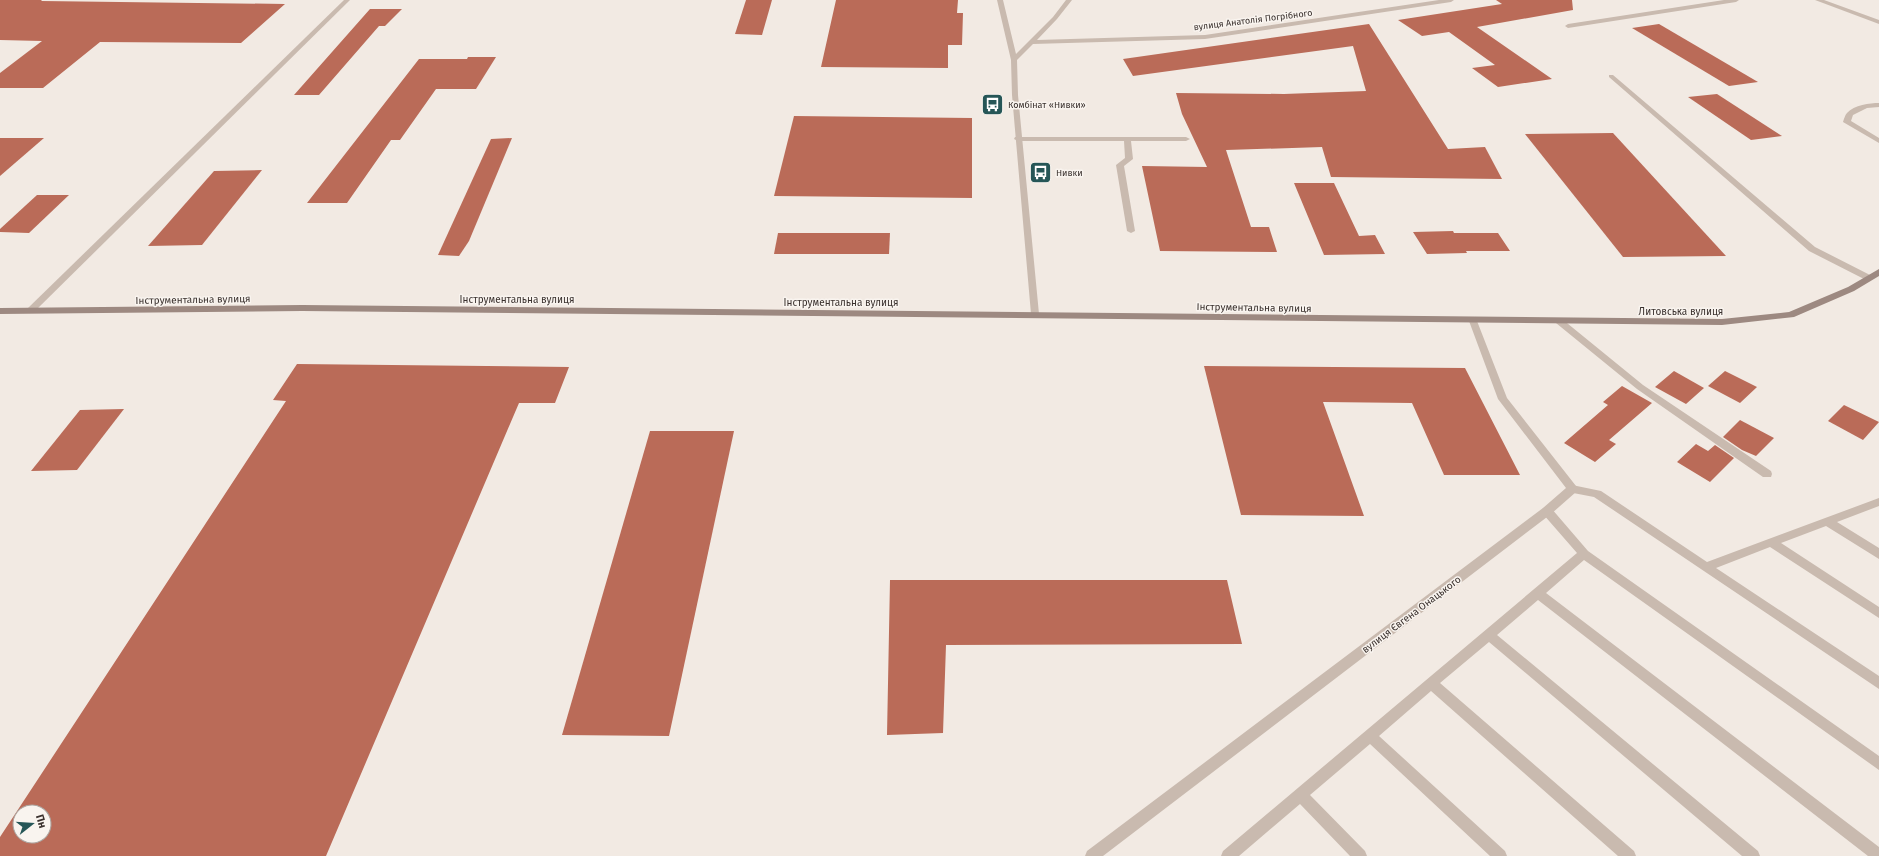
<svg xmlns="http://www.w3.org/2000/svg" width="1879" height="856" font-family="'Fira Sans',sans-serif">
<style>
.building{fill:#ba6b58;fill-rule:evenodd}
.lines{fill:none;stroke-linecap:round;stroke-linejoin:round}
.lane{fill:#c9baaf;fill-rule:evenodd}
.street{fill:#c9baaf;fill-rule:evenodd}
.secondary{fill:#9d8981;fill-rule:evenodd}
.labels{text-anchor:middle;stroke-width:3;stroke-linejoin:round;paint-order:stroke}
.far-street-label{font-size:9px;fill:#39302d;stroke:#f9f4ef}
.far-poi-label{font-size:9px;fill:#39302d;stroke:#f9f4ef;text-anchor:start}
.street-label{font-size:10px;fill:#39302d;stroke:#f9f4ef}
</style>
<rect width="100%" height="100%" fill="#f2eae3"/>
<g class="building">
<polygon points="0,0 42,0 41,1 285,4 241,43 100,42 43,88 0,88 0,73 42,41 0,40"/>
<polygon points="746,0 772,0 762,35 735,34"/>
<polygon points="836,0 958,0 957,13 963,13 962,45 948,45 948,68 821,67"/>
<polygon points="1496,0 1572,0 1573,10 1477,27 1552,79 1498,87 1472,68 1495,65 1449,32 1422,36 1398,20 1502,4"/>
<polygon points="370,9 402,9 385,26 379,26 319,95 294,95"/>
<polygon points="1369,24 1448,149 1485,147 1502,179 1331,177 1322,147 1226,150 1251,227 1269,227 1277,252 1160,251 1142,166 1207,167 1182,114 1176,93 1284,94 1366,91 1353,46 1133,76 1123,59"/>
<polygon points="1659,24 1758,82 1729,86 1632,28"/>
<polygon points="468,57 496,57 476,89 436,89 400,140 391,140 347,203 307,203 419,59 467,59"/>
<polygon points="1717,94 1782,136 1751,140 1688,97"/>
<polygon points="794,116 972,118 972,198 774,196"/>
<polygon points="1613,133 1726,256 1623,257 1525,134"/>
<polygon points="0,138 44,138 0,176"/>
<polygon points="512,138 469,241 459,256 438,255 491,139"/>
<polygon points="262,170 202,245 148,246 214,171"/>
<polygon points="1294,183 1334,183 1359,236 1375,235 1385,254 1324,255"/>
<polygon points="37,195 69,195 29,233 0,232 0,229"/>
<polygon points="1453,231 1454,233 1498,233 1510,251 1466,251 1467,253 1427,254 1413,232"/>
<polygon points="778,233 890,233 889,254 774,254"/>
<path d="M297 364 569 367 555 403H519L326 856H0V837L286 401 273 400ZM20 812H44V836H20Z"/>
<polygon points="1204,366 1465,368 1520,475 1444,475 1412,403 1323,402 1364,516 1241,515"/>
<polygon points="1674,371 1704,388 1686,404 1655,387"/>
<polygon points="1725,371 1757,387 1740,403 1708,386"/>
<polygon points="1622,386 1652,403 1609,440 1616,444 1595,462 1564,443 1608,405 1603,402"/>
<polygon points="1844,405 1879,422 1863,440 1828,421"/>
<polygon points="124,409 77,470 31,471 80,410"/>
<polygon points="1740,420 1774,438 1756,456 1742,450 1723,437"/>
<polygon points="650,431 734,431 669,736 562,735"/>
<polygon points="1696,444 1708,451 1715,445 1734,458 1710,482 1677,462"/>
<polygon points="890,580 1227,580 1242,644 946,645 943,733 887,735"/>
</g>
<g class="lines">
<g class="lane">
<polygon points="344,0 350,0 33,313 27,313 26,311 27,309"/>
<polygon points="1724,0 1739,0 1736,2 1568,28 1565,26 1568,24"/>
<polygon points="1609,75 1613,75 1815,247 1872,276 1873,278 1872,280 1866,280 1809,251 1609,77"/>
<path d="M1879 103V107L1867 108 1853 115 1851 121 1879 138V143L1843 122C1844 119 1845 115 1847 113 1854 105 1870 103 1879 103Z"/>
<polygon points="1015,137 1186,137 1190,139 1186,141 1131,141 1133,159 1124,166 1135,231 1131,233 1127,231 1116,165 1125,158 1124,141 1018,141 1014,139"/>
<polygon points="1559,318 1562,319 1643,385 1771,471 1772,474 1771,477 1763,477 1637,389 1556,323 1555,321"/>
<polygon points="1572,485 1601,491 1707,562 1879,498 1879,506 1837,522 1879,548 1879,559 1826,526 1781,543 1879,607 1879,618 1770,547 1716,568 1879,676 1879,689 1594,497 1568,492 1567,489 1568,486"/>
<polygon points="1547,507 1551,508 1588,551 1879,756 1879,770 1584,560 1546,593 1879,847 1879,856 1868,856 1538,600 1497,635 1758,851 1760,856 1742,856 1489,642 1440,683 1634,851 1636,856 1618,856 1431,691 1379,736 1505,851 1507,856 1490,856 1370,744 1310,795 1365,851 1367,856 1350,856 1300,804 1239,856 1221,856 1223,851 1577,553 1543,514 1542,511 1543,508"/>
</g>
<g class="street">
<polygon points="997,0 1003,0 1016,54 1053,17 1066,0 1072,0 1057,19 1037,40 1205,35 1439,0 1454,0 1451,2 1205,39 1033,44 1017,60 1018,95 1039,314 1035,317 1031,314 1012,95 1011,60"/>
<polygon points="1815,0 1824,0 1879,20 1879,24"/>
<polygon points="1473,318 1477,321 1507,398 1576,486 1577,489 1576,492 1551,514 1103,856 1085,856 1087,851 1543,508 1566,488 1498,399 1469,321"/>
</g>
<polygon class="secondary" points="1879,269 1879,276 1854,291 1794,317 1722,325 302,311 0,314 0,308 302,305 1722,319 1789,312 1848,287"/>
</g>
<defs>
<symbol id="bus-square" viewBox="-11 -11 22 22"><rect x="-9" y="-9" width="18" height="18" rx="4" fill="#265657" stroke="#f9f4ef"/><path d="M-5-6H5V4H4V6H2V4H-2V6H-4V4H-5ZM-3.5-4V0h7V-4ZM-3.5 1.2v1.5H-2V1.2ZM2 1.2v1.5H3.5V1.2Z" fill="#fff"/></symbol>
</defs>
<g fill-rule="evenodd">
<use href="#bus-square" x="980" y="92" width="25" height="25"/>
<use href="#bus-square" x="1028" y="160" width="25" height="25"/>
</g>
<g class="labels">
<g class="far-street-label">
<text transform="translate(1253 20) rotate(-7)" y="3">вулиця Анатолія Погрібного</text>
</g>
<g class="far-poi-label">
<text x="1008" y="108">Комбінат «Нивки»</text>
<text x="1056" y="176">Нивки</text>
</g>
<g class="street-label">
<text transform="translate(193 299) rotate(-1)" y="4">Інструментальна вулиця</text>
<text x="517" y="303">Інструментальна вулиця</text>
<text x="841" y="306">Інструментальна вулиця</text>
<text transform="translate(1254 307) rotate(1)" y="4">Інструментальна вулиця</text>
<text x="1681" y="315">Литовська вулиця</text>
<text transform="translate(1411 614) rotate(-37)" y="4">вулиця Євгена Онацького</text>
</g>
</g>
<g transform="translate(32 824) rotate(73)"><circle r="19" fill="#f9f4ef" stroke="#aca6a1"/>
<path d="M0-3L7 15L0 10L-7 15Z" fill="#265657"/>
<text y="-6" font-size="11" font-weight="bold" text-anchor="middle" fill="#39302d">Пн</text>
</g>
</svg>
